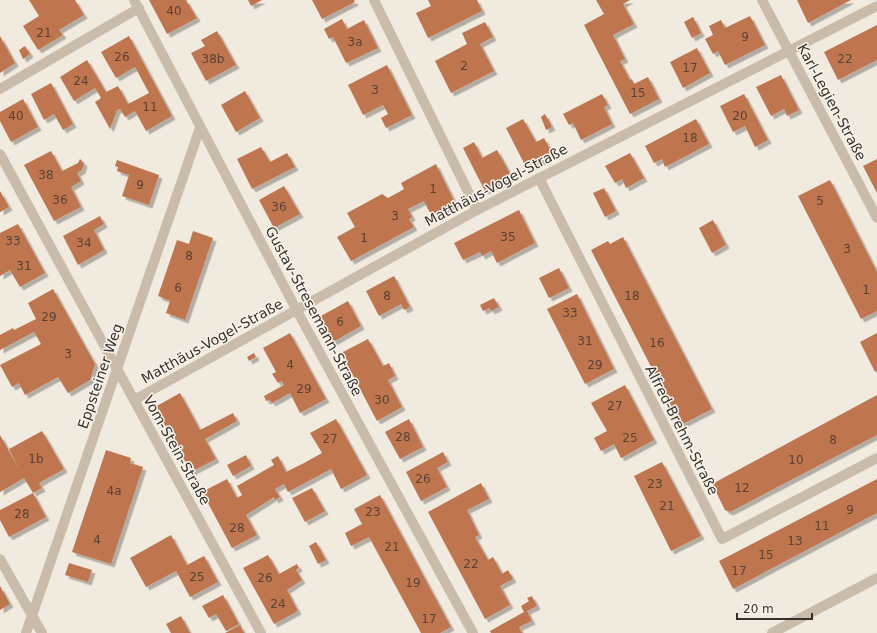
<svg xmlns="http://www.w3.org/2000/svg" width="877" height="633" font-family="'DejaVu Sans',sans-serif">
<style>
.building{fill:#bf764f;filter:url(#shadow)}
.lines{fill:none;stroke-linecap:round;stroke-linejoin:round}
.minor{stroke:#c9bcab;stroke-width:10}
.labels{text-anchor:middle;stroke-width:3;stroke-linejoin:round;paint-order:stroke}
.number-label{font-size:12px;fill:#594233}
.street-label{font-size:14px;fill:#37302a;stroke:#f9f4eb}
</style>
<defs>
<filter id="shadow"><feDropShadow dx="3.5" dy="3.5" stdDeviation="0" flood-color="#0004"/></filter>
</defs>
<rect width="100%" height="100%" fill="#f1ebdf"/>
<g class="building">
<polygon points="29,0 75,0 84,15 59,30 63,35 38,50 23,26 39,16"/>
<polygon points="149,0 186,0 197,18 167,34"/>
<polygon points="248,0 262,0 251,6"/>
<polygon points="312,0 354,0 355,2 322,19"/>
<polygon points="428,0 477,0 482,11 428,38 416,13 431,6"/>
<polygon points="596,0 630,0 623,4 634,24 613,35 625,59 620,61 630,80 632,79 634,84 648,77 659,99 630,114 584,25 604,14"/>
<polygon points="797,0 851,0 808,23"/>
<polygon points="750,16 765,45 725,65 718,51 713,54 705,39 713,35 709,26 721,20 725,28"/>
<polygon points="693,17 701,33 692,38 684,22"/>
<polygon points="342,19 347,29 364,20 378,48 346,63 333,37 329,39 324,29"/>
<polygon points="485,22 493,37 480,44 494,71 451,93 435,61 467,44 462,33"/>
<polygon points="877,25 877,60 838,80 824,52"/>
<polygon points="217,31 236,65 206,81 191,53 205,46 201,40"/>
<polygon points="0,36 15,63 0,73"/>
<polygon points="129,36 172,116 146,131 135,111 125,117 120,109 117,110 110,129 95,102 101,98 95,88 74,101 60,77 87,60 106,92 118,86 128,104 149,93 135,67 116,78 101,52"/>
<polygon points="25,46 30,54 23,59 19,50"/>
<polygon points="697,48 710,73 683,88 670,62"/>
<polygon points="387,65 412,115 386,128 381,118 388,114 383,105 363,115 348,85"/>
<polygon points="781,75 799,110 787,116 784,109 771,116 756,87"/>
<polygon points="51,83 73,124 63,130 54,114 44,120 31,94"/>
<polygon points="245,91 260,118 236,132 221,105"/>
<polygon points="602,94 608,105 604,107 612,124 581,140 573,123 569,125 563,114"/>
<polygon points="744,94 768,140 755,147 745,126 733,132 720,106"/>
<polygon points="23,99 38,127 11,142 0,121 0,112"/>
<polygon points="545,114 552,127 546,130 541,117"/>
<polygon points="523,119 536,142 544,138 553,155 527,169 506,128"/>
<polygon points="696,119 709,144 665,167 662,159 654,163 645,146"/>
<polygon points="474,142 482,158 497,150 512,177 485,191 463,148"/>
<polygon points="261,147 270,162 287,153 295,167 252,189 237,159"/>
<polygon points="51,151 62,171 78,163 80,159 84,163 82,170 77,173 81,181 71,187 81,207 54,221 24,165"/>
<polygon points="630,153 644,178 626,188 622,179 615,183 605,166"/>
<polygon points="877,159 877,193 863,166"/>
<polygon points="117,160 159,175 149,205 122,196 129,175 117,171 118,167 115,166"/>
<polygon points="436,164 456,205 432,217 424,201 408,209 412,217 409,219 414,227 351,261 337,237 355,227 347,213 382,194 388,198 399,192 404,189 401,183"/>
<polygon points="830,180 877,272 877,311 861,319 798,196"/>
<polygon points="284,186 300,214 274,228 259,200"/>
<polygon points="604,188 616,211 605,217 593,193"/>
<polygon points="0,191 9,207 0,212"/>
<polygon points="519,210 535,243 497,263 491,251 482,256 480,252 463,260 454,243"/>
<polygon points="100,216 104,224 94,230 104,250 78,265 63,236"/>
<polygon points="713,220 726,245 712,253 699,228"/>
<polygon points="18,224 45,273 20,287 10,270 0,276 0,233"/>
<polygon points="193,231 213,238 185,320 166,313 170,301 158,296 177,240 189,244"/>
<polygon points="623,237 712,409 681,425 591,250 608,241 610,244"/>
<polygon points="559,268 569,288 549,298 539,278"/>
<polygon points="394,276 410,307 404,310 401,304 379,316 366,291"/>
<polygon points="53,289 95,364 90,380 68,393 58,377 25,395 19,383 12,387 0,365 41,344 34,332 0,350 0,335 13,328 14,330 36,319 28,303"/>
<polygon points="577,294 614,369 585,384 547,309"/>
<polygon points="494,298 499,307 491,311 490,308 483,311 480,305"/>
<polygon points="348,301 361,326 333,342 319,317"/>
<polygon points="290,333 326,399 300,413 290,393 272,403 270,400 266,401 264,396 284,385 282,381 278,383 272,374 276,372 263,348"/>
<polygon points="877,333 877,371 875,372 860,342"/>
<polygon points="368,339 383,366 389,363 395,376 388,380 402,407 377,421 341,353"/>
<polygon points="254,353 256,357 249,361 247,357"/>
<polygon points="625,385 654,440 621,458 614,444 601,451 594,438 607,431 591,403"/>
<polygon points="180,393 200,430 233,413 237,421 205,439 216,459 191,472 155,407"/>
<polygon points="877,395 877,435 730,512 725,510 712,484"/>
<polygon points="336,419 367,475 341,489 331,469 288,492 284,484 275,489 280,497 275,500 274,497 246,515 257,535 232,548 202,492 227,479 237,498 242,495 237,486 274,465 271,460 278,456 286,472 304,463 322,453 310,433"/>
<polygon points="409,419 423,447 400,459 385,432"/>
<polygon points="42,431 64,469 39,483 42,488 33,493 24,478 0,492 0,435 19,469 9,449"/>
<polygon points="106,450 131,458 130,463 143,467 111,564 72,552"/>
<polygon points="443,452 448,462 437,468 447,487 421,501 406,472"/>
<polygon points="246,455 251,466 233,476 227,465"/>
<polygon points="662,462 701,536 671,551 634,476"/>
<polygon points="877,479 877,513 733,589 719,561"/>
<polygon points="481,483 489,499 467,510 479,535 475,537 488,560 493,557 502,574 508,570 513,579 500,586 510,605 485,619 428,512"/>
<polygon points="312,488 325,511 305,522 292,498"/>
<polygon points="33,493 46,517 9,537 0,520 0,510"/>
<polygon points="380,495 451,627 440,633 421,633 369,537 351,546 345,533 362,524 354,509"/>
<polygon points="171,535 187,565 204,556 218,582 190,597 176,571 146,587 130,558"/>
<polygon points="316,542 326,560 318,564 309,546"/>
<polygon points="268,555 279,574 297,564 299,568 296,570 302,580 287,590 298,611 274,624 243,568"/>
<polygon points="69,563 92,570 88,582 65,575"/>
<polygon points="0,586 10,604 0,610"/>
<polygon points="223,595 239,624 226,631 216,614 209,618 202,606"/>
<polygon points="532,596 537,606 527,611 532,621 519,627 522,633 491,633 490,631 524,612 521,606 529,601 527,598"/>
<polygon points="181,616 190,633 171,633 166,624"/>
<polygon points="240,625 244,633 225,633"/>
</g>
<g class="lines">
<g class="minor">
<polyline points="134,0 296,309 473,633"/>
<polyline points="374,0 477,210"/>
<polyline points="762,0 877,218"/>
<polyline points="0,89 139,8"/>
<polyline points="0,154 261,633"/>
<polyline points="539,178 722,539 877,458"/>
<polyline points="134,400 477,210 877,6"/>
<polyline points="0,559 42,633"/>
<polyline points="26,633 200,128"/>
<polyline points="772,633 877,578"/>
</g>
</g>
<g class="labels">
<g class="number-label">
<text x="174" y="15">40</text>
<text x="44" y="37">21</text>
<text x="745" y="41">9</text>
<text x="355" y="46">3a</text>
<text x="122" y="61">26</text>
<text x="213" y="63">38b</text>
<text x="845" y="63">22</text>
<text x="464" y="70">2</text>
<text x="690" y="72">17</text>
<text x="81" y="85">24</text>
<text x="375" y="94">3</text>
<text x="638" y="97">15</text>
<text x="150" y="111">11</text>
<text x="16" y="120">40</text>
<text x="740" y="120">20</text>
<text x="690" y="142">18</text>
<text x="46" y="179">38</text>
<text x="140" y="189">9</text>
<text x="433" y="193">1</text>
<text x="60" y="204">36</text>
<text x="820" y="205">5</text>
<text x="279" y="211">36</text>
<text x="395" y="220">3</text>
<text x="508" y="241">35</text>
<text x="364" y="242">1</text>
<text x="13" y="245">33</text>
<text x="84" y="247">34</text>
<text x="847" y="253">3</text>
<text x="189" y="260">8</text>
<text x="24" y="270">31</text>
<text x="178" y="292">6</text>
<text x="866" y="294">1</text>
<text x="387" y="300">8</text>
<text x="632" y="300">18</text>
<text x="570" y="317">33</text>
<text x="49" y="321">29</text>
<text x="340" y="326">6</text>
<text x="585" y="345">31</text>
<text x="657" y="347">16</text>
<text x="68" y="358">3</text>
<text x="290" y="369">4</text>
<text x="595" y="369">29</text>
<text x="304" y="393">29</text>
<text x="382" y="404">30</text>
<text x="615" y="410">27</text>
<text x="403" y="441">28</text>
<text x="630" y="442">25</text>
<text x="330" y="443">27</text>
<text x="833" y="444">8</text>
<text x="36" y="463">1b</text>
<text x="796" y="464">10</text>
<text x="423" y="483">26</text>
<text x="655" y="488">23</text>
<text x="742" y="492">12</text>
<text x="114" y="495">4a</text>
<text x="667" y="510">21</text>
<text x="850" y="514">9</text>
<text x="373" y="516">23</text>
<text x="22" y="518">28</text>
<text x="822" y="530">11</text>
<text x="237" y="532">28</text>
<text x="97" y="544">4</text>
<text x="795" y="545">13</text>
<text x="392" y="551">21</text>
<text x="766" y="559">15</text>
<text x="471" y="568">22</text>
<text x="739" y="575">17</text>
<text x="197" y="581">25</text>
<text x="265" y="582">26</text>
<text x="413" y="587">19</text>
<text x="278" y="608">24</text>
<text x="429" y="623">17</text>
</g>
<g class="street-label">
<text transform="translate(832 102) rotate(62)" y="5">Karl-Legien-Straße</text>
<text transform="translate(496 185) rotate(-28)" y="5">Matthäus-Vogel-Straße</text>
<text transform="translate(314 311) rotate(62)" y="5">Gustav-Stresemann-Straße</text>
<text transform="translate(212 341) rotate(-29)" y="5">Matthäus-Vogel-Straße</text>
<text transform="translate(100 376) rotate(-71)" y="5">Eppsteiner Weg</text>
<text transform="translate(682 430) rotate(63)" y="5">Alfred-Brehm-Straße</text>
<text transform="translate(177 450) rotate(61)" y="5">Vom-Stein-Straße</text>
</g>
</g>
<path d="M737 613v6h75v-6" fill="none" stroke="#37302a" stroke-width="2"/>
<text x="743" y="613" font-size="12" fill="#37302a" stroke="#f9f4eb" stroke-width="3" paint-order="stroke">20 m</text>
</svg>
